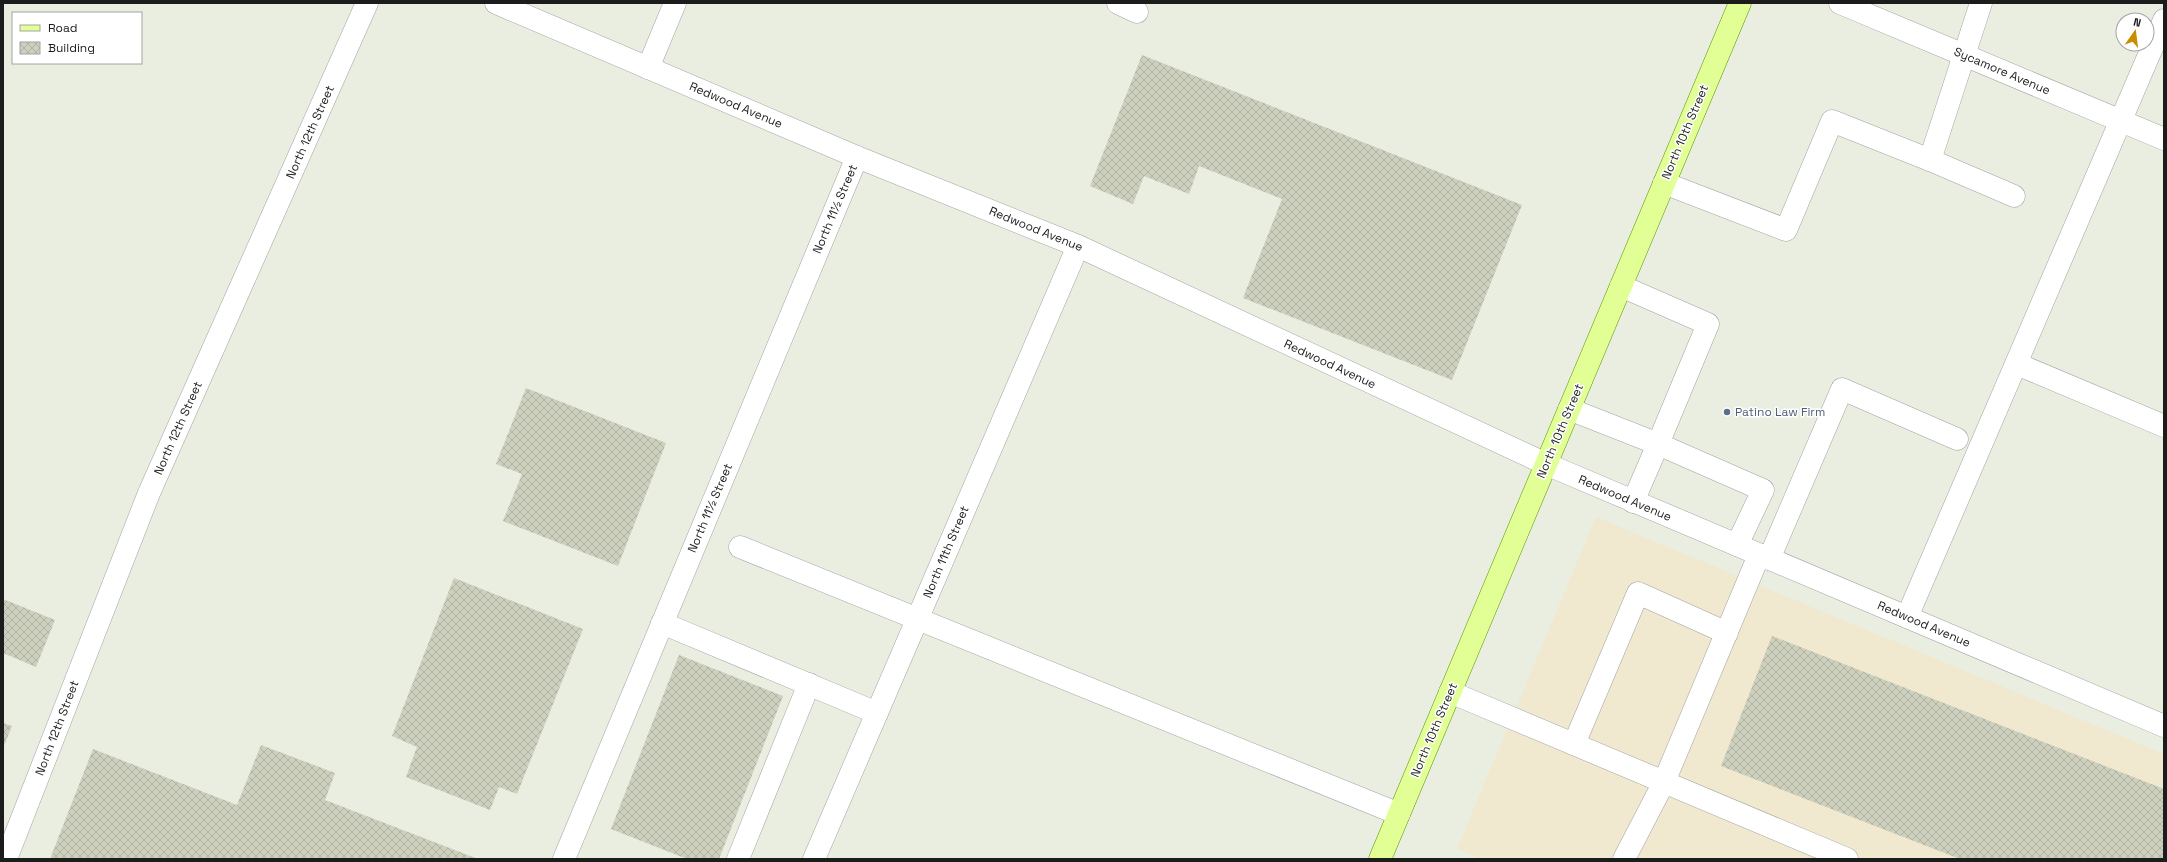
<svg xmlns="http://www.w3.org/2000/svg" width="2167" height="862" font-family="'Space Grotesk',sans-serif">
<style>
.commercial{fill:#f0e8cf}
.building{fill:url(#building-cross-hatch)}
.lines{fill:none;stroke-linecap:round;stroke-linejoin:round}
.minor-casing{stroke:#a3a3a3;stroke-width:23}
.major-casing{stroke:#5b9400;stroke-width:23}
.minor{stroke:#fff;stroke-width:22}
.major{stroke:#e1ff95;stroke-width:22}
.service-dot{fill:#5c6f8a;stroke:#fff;stroke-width:1.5}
.labels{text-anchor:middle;stroke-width:3;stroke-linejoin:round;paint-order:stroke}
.street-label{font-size:12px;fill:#1c1c1c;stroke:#fff}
.service-label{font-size:12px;fill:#4e5e75;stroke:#fff;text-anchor:start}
</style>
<defs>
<pattern id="building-cross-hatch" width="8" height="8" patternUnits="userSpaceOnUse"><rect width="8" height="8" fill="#ced0be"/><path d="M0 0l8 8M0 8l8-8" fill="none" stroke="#b0b2a3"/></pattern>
</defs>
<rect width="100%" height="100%" fill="#e9eee1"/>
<polygon class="commercial" points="1596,517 2164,754 2164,859 1481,859 1457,849"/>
<g class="building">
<polygon points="1142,55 1522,205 1452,380 1243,298 1282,199 1199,166 1189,194 1144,176 1133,204 1090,186"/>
<polygon points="526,388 666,443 618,566 503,521 522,474 496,464"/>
<polygon points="454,578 583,629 517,794 499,787 490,810 406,777 417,747 392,736"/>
<polygon points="3,599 55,620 36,667 3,653"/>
<polygon points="1772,636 2164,789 2164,859 1960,859 1721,766"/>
<polygon points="679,655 783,696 719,859 687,859 611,829"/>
<polygon points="3,723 12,726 3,748"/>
<polygon points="261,745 335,773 325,800 478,859 50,859 93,749 237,805"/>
</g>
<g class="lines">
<defs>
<g id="minor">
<polyline points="496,3 857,157 1078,246 1546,464 2164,726"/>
<polyline points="1118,3 1137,12"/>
<polyline points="1840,3 2164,139"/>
<polyline points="648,68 675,3"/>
<polyline points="1930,160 2014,196"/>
<polyline points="1664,183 1786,230 1832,121 1930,160 1981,3"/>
<polyline points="1621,286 1708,324 1658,444 1763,490 1737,545"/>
<polyline points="2017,364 2164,426"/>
<polyline points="1569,409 1658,444 1633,502"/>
<polyline points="740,547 1399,814"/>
<polyline points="1769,559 1842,389 1957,439"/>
<polyline points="1907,617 2164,20"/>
<polyline points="662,623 877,713"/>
<polyline points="1450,692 1847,859"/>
<polyline points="1574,744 1638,593 1727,633"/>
<polyline points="6,859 149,493 367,3"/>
<polyline points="564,859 857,157"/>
<polyline points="738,859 809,684"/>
<polyline points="814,859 1078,246"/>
<polyline points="1624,859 1664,782 1759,555"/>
</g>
<polyline id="major" points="1380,859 1740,3"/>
</defs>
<use href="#minor" class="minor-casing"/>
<use href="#major" class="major-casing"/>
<use href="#minor" class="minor"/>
<use href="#major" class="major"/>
</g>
<circle class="service-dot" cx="1727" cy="412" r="4"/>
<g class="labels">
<g class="street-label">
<text transform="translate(2002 71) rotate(23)" y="4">Sycamore Avenue</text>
<text transform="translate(736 105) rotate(23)" y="4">Redwood Avenue</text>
<text transform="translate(310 132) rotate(-66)" y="4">North 12th Street</text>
<text transform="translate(1685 132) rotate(-67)" y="4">North 10th Street</text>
<text transform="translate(835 209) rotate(-67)" y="4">North 11½ Street</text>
<text transform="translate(1036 229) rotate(22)" y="4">Redwood Avenue</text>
<text transform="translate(1330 364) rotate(25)" y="4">Redwood Avenue</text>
<text transform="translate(178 428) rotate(-66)" y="4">North 12th Street</text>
<text transform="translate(1560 431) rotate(-67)" y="4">North 10th Street</text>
<text transform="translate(1625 498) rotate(23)" y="4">Redwood Avenue</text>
<text transform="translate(710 508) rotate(-67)" y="4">North 11½ Street</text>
<text transform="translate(946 552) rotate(-67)" y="4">North 11th Street</text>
<text transform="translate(1924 624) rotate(23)" y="4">Redwood Avenue</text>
<text transform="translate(57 728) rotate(-69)" y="4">North 12th Street</text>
<text transform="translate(1434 730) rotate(-67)" y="4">North 10th Street</text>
</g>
<g class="service-label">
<text x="1735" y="416">Patino Law Firm</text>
</g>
</g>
<rect width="2167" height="862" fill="none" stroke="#1c1c1c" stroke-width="8"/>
<rect x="12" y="12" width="130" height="52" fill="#ffffff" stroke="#a4a4a4"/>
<rect x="20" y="25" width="20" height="6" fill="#e1ff95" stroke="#a4a4a4"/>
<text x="48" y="32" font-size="12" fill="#1c1c1c">Road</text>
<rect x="20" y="42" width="20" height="12" fill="url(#building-cross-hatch)" stroke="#a4a4a4"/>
<text x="48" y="52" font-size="12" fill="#1c1c1c">Building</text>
<g transform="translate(2135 32) rotate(14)"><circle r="19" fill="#ffffff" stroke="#a4a4a4"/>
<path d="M0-3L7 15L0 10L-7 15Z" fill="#c88e00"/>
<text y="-6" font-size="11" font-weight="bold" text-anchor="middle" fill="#1c1c1c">N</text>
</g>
</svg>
